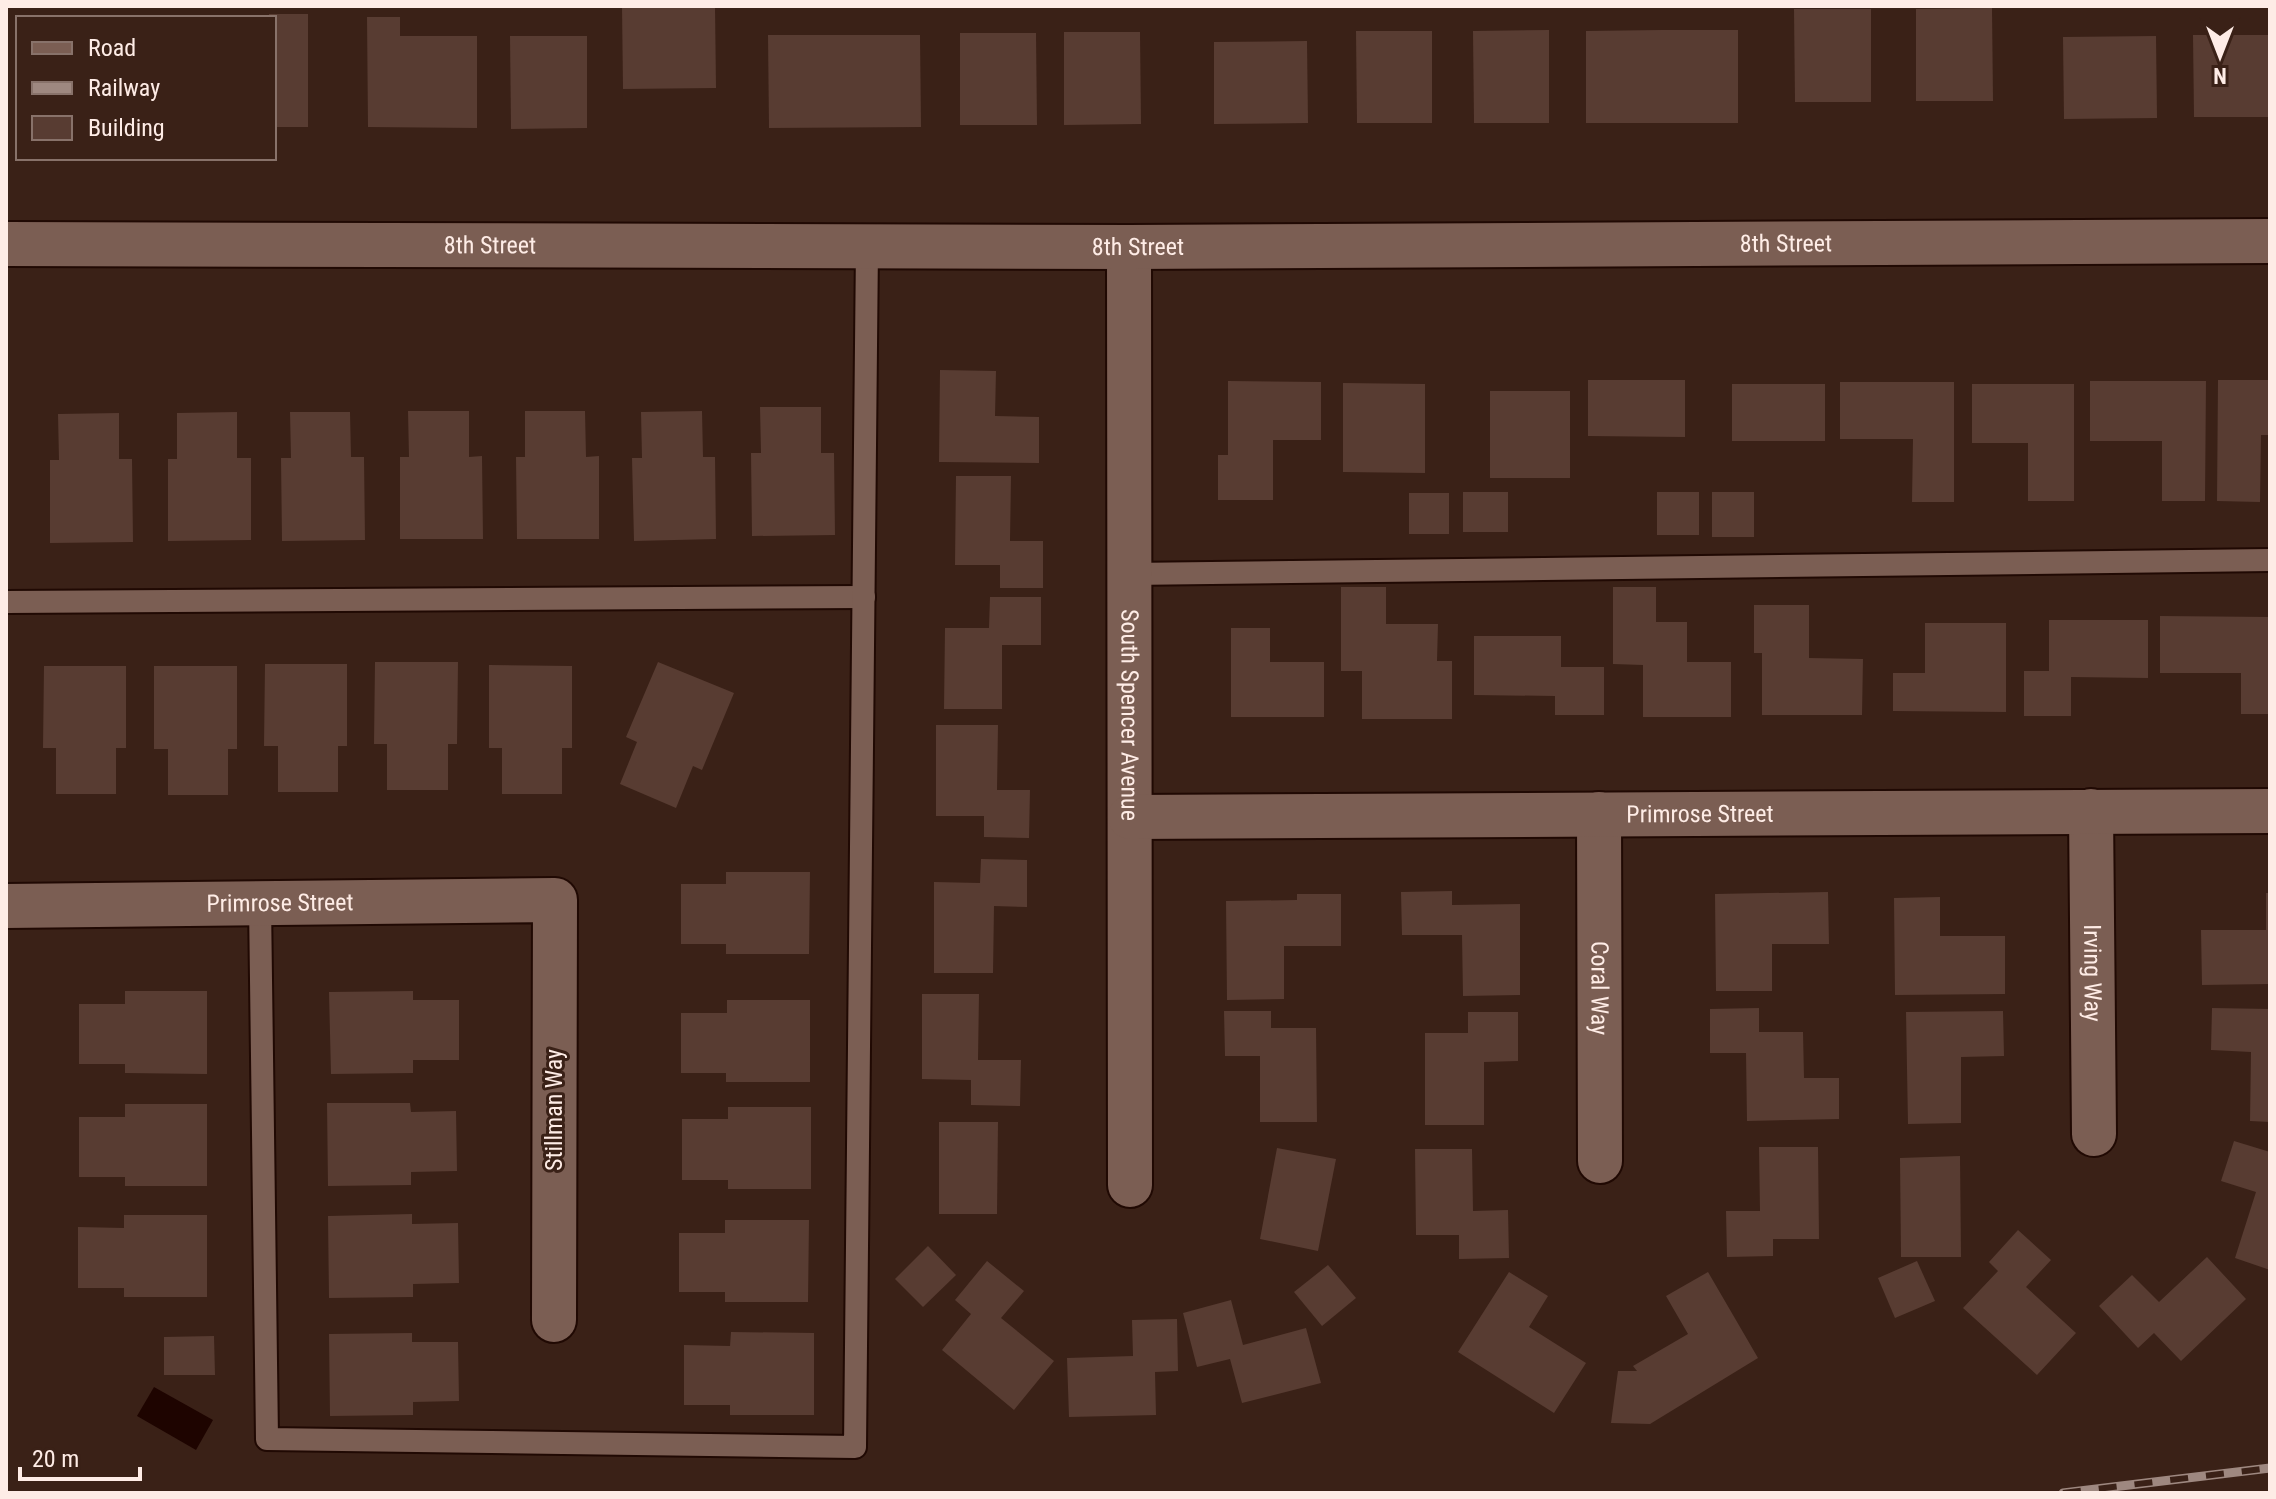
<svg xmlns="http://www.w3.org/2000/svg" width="2276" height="1499" font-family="'Roboto Condensed',sans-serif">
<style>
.water{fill:#1e0400}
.building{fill:#583c32}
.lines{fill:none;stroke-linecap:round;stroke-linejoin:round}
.service-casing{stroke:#200903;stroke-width:26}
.minor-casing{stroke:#200903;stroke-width:48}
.tertiary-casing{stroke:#200903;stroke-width:48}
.service{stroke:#7b5e53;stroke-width:22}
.minor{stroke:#7b5e53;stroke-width:44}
.tertiary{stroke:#7b5e53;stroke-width:44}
.rail-casing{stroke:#9e8880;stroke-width:9}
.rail{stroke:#3a2117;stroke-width:6;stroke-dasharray:18;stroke-linecap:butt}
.labels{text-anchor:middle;stroke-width:6;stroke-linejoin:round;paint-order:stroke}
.street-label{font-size:24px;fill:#feece6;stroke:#3a2117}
</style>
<rect width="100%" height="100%" fill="#3a2117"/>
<polygon class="water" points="154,1387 213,1420 196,1450 137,1416"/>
<g class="building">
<polygon points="622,6 715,6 716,88 623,89"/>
<polygon points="1992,8 1993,101 1916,101 1916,9"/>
<polygon points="1794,9 1871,9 1871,102 1795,102"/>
<polygon points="269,14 308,14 308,127 274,127 274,18 269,18"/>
<polygon points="367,17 400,17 400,36 477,36 477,128 368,127"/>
<polygon points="1549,30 1549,123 1474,123 1473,31"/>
<polygon points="1661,30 1738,30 1738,123 1586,123 1586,31"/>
<polygon points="1356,31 1432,31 1432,123 1357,123"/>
<polygon points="1064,32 1140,32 1141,124 1064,125"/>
<polygon points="960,33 1036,33 1037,125 960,125"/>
<polygon points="768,35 920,35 921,127 769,128"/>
<polygon points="2193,35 2270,35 2270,117 2194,117"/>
<polygon points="510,36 587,36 587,128 511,129"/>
<polygon points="2156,36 2157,118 2064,119 2063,37"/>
<polygon points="1307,41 1308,123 1214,124 1214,42"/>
<polygon points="940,370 996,371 995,416 1039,417 1039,463 939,462"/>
<polygon points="1588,380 1685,380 1685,437 1588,436"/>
<polygon points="2218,380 2270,380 2270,435 2261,435 2260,502 2217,501"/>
<polygon points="1228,381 1321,382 1321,440 1273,440 1273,500 1218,500 1218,455 1228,455"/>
<polygon points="2090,381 2206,381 2205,501 2162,501 2162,441 2090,441"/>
<polygon points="1840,382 1954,382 1954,502 1912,502 1913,439 1840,439"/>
<polygon points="1343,383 1425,384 1425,473 1343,472"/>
<rect x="1732" y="384" width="93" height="57"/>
<polygon points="1972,384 2074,384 2074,501 2028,501 2028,443 1972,443"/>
<rect x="1490" y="391" width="80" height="87"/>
<polygon points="760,407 821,407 821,453 834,453 835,535 752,536 751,453 761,453"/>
<polygon points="408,411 469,411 469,457 482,456 483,539 400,539 400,457 409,457"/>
<polygon points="525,411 585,411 586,457 599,456 599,539 517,539 516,457 525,457"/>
<polygon points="702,411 703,457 715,457 716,539 634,541 632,458 642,458 641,412"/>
<polygon points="237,412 237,458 251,458 251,540 168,541 168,459 177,459 177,413"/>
<polygon points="290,412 350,412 351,457 364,457 365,540 282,541 281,458 291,458"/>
<polygon points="119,413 119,459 132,459 133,542 50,543 50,460 59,460 58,414"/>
<polygon points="956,476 1011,476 1010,541 1043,541 1043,588 1000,588 1000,565 955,565"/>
<rect x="1463" y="492" width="45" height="40"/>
<rect x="1657" y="492" width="42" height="43"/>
<rect x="1712" y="492" width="42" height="45"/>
<rect x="1409" y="493" width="40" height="41"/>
<polygon points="1341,587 1386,587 1386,624 1438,624 1437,661 1452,661 1452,719 1362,719 1362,671 1341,671"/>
<polygon points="1613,587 1656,587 1656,622 1687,622 1687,662 1731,662 1731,717 1643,717 1643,665 1613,664"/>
<polygon points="990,597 1041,597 1041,645 1002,645 1002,709 944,709 945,628 989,628"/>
<polygon points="1754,605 1809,605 1809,658 1863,659 1862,715 1762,715 1762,653 1754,653"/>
<polygon points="2160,616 2270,617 2270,714 2241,714 2241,673 2160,673"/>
<polygon points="2049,620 2148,620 2148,678 2071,677 2071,716 2024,716 2024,671 2049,671"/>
<polygon points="1925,623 2006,623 2006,712 1893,711 1893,673 1925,673"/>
<polygon points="1231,628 1270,628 1270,662 1324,662 1324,717 1231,717"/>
<polygon points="1474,636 1561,636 1561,667 1604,667 1604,715 1555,715 1555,696 1474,695"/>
<polygon points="375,662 458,662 457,744 448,744 448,790 387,790 387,744 374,744"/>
<polygon points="658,662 734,693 702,770 693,766 676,808 620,784 637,742 626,737"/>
<polygon points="265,664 347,664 347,746 338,746 338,792 278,792 278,746 264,746"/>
<polygon points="489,665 572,666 572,748 562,748 562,794 502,794 502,748 489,748"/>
<polygon points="44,666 126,666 126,748 116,748 116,794 56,794 56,748 43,748"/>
<polygon points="154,666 237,666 237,749 228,749 228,795 168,795 168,749 154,749"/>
<polygon points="936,725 998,725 997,790 1030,790 1029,838 984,837 984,816 936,816"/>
<polygon points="981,859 1027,860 1027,907 994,906 993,973 934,973 934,882 980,883"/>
<polygon points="726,872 810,872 809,954 726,954 726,944 681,944 681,884 726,884"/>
<polygon points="1452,891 1452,905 1520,904 1520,995 1463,996 1462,935 1402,935 1401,892"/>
<polygon points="1828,892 1829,944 1772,944 1772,991 1716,991 1715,894"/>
<polygon points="2266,893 2270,893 2270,984 2202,985 2201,930 2266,930"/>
<polygon points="1297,894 1341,894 1341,946 1284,946 1284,999 1227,1000 1226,901 1297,900"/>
<polygon points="1940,897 1940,936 2005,936 2005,994 1895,995 1894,898"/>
<polygon points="125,991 207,991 207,1074 125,1073 125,1064 79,1064 79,1004 125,1004"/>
<polygon points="413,991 413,1000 459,1000 459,1060 413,1060 413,1073 331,1074 329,992"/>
<polygon points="922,994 979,994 978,1060 1021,1060 1020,1106 971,1105 971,1080 922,1079"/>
<polygon points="727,1000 810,1000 810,1082 726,1082 726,1073 681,1073 681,1013 727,1013"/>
<polygon points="1759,1008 1759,1032 1803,1032 1804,1078 1839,1078 1839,1119 1747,1121 1746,1053 1710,1053 1710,1009"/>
<polygon points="2212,1008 2270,1009 2270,1122 2250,1121 2251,1052 2211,1050"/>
<polygon points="1224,1011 1271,1011 1271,1028 1316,1028 1317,1122 1260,1122 1260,1056 1225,1056"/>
<polygon points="2003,1011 2004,1056 1961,1057 1961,1123 1908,1124 1906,1012"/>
<polygon points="1468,1012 1518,1012 1518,1061 1484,1062 1484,1125 1425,1125 1425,1033 1468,1033"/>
<polygon points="327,1103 410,1103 411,1112 456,1111 457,1171 411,1172 411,1185 328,1186"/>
<polygon points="125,1104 207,1104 207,1186 125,1186 125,1177 79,1177 79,1117 125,1117"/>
<polygon points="728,1107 811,1107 811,1189 728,1189 728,1180 682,1180 682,1119 728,1119"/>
<polygon points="939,1122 998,1122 997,1214 939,1214"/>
<polygon points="2234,1141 2270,1152 2270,1270 2235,1258 2256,1192 2221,1181"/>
<polygon points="1759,1147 1818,1147 1819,1239 1773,1239 1773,1256 1727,1257 1726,1211 1760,1211"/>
<polygon points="1277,1148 1336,1159 1318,1251 1260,1239"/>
<polygon points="1415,1149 1472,1149 1473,1211 1508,1210 1509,1258 1459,1259 1459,1235 1416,1235"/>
<polygon points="1960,1156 1961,1257 1901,1257 1900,1158"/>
<polygon points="412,1214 412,1224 458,1223 459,1283 413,1284 413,1297 329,1298 328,1216"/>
<polygon points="124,1215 207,1215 207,1297 124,1297 124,1288 78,1288 78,1227 124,1228"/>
<polygon points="725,1220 809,1220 808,1302 725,1302 725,1292 679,1292 679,1233 725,1233"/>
<polygon points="2018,1230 2051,1260 2026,1287 2076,1333 2037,1375 1963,1308 1998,1271 1989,1262"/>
<polygon points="928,1246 956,1275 923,1307 895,1279"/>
<polygon points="2207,1257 2246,1299 2181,1361 2154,1333 2138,1348 2099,1306 2132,1275 2159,1302"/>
<polygon points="987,1261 1024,1291 1001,1318 1054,1361 1014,1410 942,1350 971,1314 955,1300"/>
<polygon points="1917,1261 1935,1301 1895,1318 1878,1278"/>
<polygon points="1328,1265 1356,1298 1322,1326 1294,1292"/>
<polygon points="1509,1272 1548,1296 1529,1327 1586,1363 1554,1413 1458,1352"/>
<polygon points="1708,1272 1758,1358 1650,1424 1611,1423 1618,1371 1637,1371 1633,1366 1688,1334 1666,1296"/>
<polygon points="1231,1300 1243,1345 1306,1328 1321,1383 1242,1403 1230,1359 1197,1367 1183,1313"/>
<polygon points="1177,1319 1178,1371 1155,1372 1156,1415 1069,1417 1067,1358 1133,1356 1132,1320"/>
<polygon points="731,1332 814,1333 814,1415 730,1415 730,1405 684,1405 684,1345 730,1346"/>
<polygon points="412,1333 412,1342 458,1342 459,1401 413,1402 413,1415 330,1416 329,1334"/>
<polygon points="214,1336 215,1375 164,1375 164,1337"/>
</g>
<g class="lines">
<defs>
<g id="service">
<polyline points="1129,574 2270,560"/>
<polyline points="6,602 864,597"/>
<polyline points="260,903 267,1439 855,1447 867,246"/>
</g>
<g id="minor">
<path id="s1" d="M1129 247 1130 1185"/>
<path id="s2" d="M2091 811 2094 1134"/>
<path id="s3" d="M1599 814 1600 1161"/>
<path id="s4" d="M1130 817 2270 811"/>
<path id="s5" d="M6 906 555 900 554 1320"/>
</g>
<g id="tertiary">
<path id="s6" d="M6 244 1129 247 2270 241"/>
</g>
</defs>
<use href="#service" class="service-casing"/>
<use href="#minor" class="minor-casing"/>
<use href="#tertiary" class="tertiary-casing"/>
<use href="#service" class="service"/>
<use href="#minor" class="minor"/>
<use href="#tertiary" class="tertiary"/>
<defs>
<polyline id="rail" points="2063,1493 2270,1468"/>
</defs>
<use href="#rail" class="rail-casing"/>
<use href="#rail" class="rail"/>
</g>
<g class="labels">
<g class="street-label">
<text dy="8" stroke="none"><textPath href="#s6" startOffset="1780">8th Street</textPath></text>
<text dy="8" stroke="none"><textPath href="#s6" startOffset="484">8th Street</textPath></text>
<text dy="8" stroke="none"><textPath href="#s6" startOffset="1132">8th Street</textPath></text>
<text dy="8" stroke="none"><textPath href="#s1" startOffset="468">South Spencer Avenue</textPath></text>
<text dy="8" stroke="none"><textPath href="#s4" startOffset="570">Primrose Street</textPath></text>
<text dy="8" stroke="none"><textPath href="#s5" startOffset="274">Primrose Street</textPath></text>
<text dy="8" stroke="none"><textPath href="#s2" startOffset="162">Irving Way</textPath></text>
<text dy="8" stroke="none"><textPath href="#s3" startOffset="174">Coral Way</textPath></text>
<text transform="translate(554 1110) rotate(-90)" y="8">Stillman Way</text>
</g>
</g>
<rect width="2276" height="1499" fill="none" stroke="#feece6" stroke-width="16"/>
<rect x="16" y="16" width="260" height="144" fill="#3a2117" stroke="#88726a" stroke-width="2"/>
<rect x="32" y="42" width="40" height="12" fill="#7b5e53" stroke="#88726a" stroke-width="2"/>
<text x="88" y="56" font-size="24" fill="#feece6">Road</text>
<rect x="32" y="82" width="40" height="12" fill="#9e8880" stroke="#88726a" stroke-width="2"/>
<text x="88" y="96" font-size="24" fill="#feece6">Railway</text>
<rect x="32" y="116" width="40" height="24" fill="#583c32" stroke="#88726a" stroke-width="2"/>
<text x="88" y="136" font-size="24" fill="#feece6">Building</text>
<g transform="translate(2220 56) rotate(180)" stroke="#3a2117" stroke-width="6" paint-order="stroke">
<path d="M0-6L14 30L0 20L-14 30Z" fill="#feece6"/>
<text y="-12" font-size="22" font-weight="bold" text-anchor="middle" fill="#feece6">N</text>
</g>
<path d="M20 1467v12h120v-12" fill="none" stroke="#feece6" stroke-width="4"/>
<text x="32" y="1467" font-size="24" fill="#feece6" stroke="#3a2117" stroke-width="6" paint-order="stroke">20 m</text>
</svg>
